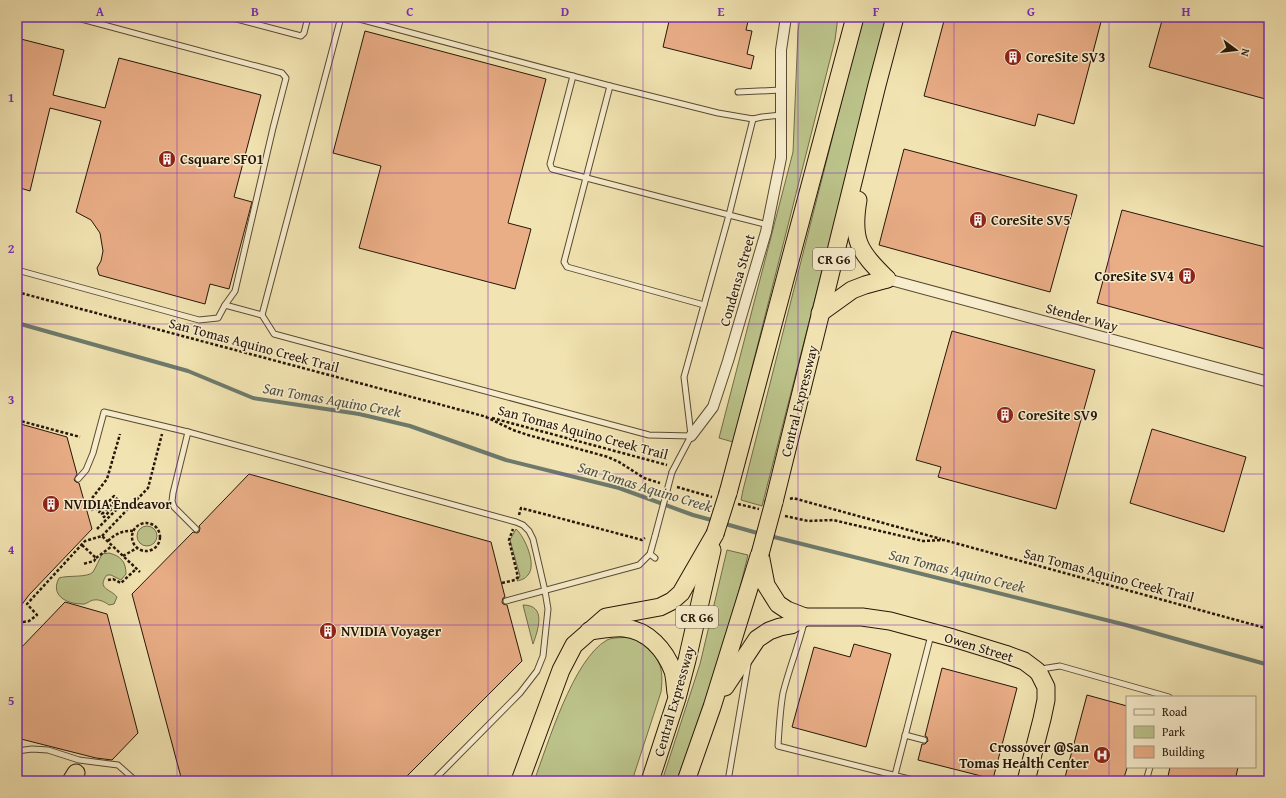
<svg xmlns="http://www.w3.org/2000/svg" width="1286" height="798" font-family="'Gentium Book Plus',serif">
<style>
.green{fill:#bcc48b;stroke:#716d4a}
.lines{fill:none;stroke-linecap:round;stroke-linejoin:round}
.stream{stroke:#6d7b6d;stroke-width:4}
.building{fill:#eaae87;stroke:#261608}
.service-casing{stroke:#594a32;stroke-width:7}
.minor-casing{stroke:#594a32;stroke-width:12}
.trunk-casing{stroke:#261608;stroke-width:19}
.path{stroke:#261608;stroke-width:2.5;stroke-dasharray:3 2;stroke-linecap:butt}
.service{stroke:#f7edcd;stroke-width:5}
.minor{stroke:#f7edcd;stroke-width:10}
.trunk{stroke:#f2e4b2;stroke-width:17}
.service-bridge-casing{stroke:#594a32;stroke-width:7;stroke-linecap:butt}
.trunk-bridge-casing{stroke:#261608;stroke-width:19;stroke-linecap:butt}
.service-bridge{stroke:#f7edcd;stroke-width:5}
.trunk-bridge{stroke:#f2e4b2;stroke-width:17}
.grid{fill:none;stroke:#7b2cbf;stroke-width:1;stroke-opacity:0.55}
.labels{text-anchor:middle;stroke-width:3;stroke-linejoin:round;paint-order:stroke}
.shield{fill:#f7edcd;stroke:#655643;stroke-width:1}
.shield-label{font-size:13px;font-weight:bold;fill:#261608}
.poi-label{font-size:14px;font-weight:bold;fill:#261608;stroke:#f7edcd;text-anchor:start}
.street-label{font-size:14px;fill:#261608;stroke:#f7edcd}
.water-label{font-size:15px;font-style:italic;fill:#4f5143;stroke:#f7edcd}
.neatline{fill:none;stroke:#7b2cbf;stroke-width:1.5}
.grid-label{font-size:13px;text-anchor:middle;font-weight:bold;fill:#7b2cbf}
</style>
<rect width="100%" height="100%" fill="#f2e4b2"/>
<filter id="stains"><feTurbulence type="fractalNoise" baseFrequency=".005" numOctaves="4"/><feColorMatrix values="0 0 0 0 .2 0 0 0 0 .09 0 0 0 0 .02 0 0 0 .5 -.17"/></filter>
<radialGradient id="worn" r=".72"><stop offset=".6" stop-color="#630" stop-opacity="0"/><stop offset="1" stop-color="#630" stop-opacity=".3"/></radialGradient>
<g class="green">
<polygon points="800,17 838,17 835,40 733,442 719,438 793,152 798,31"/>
<polygon points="863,17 887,17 762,506 741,500 743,490"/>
<circle cx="147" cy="536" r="10"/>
<path d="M516 529C525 537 537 565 528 575 525 579 521 580 517 581L520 576 510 540Z"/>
<path d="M727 550 748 555C730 632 704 707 679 781H662L700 664Z"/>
<path d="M109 553C121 556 126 562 126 574L121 580 111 575H107C96 589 111 589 117 597L114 604 109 605C105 602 99 599 94 600 90 600 86 605 82 604 66 604 50 595 59 578 67 575 88 578 93 572 96 567 99 560 102 554Z"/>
<path d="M523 605C547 605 538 630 533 644Z"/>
<path d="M631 637C656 652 665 662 661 692L632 781H534C548 744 573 659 607 640 613 637 624 638 631 637Z"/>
</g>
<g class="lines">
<g class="stream">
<polyline points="17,323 188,371 253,398 359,414 410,426 506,460 619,488 693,515 715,521"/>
<polyline points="722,523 761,534"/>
<polyline points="770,536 1126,625 1269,665"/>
</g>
</g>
<g class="building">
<polygon points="670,17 749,17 746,30 752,31 747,54 754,56 751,69 663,47"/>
<polygon points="945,17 1096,17 1102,18 1074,124 1038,114 1035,126 924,96"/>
<polygon points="1163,17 1269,17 1269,100 1149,67"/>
<polygon points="365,31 546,79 508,223 531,229 515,289 359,248 381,166 333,153"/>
<polygon points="17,38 64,50 53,95 105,108 119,58 261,95 234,197 252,202 229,289 210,284 205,304 99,275 97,268 101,261 103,251 100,233 91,220 76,212 101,121 50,108 30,191 17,187"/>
<polygon points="904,149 1077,195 1050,292 879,245"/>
<polygon points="1122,210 1269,248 1269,350 1097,303"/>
<polygon points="952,331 1095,370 1056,509 938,477 941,467 916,460"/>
<polygon points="17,423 67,437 77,474 74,480 76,482 79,483 92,529 29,595 17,611"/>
<polygon points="1152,429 1246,457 1224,532 1130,503"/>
<polygon points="249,474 491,542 505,597 503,598 502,602 503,604 507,605 522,661 402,781 182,781 132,594 193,532 197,533 199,532 200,528 199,526"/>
<polygon points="65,602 107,614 138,733 112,760 96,758 17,738 17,652"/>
<polygon points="854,644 891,654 866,747 792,727 814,647 850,657"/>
<polygon points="942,668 1017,688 993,779 918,760 922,744 925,744 928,741 927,737 925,736"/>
<polygon points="1087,695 1127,706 1127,768 1123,781 1064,781"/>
<polygon points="1170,767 1238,767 1235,781 1167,781"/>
</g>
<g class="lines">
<defs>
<g id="service">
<polyline points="74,17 282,73 286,78 273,128 235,291 225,305"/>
<polyline points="229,17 301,36 304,33 308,17"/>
<polyline points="352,17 610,86 718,113 753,119 762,117 781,115"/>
<polyline points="573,76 550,164 552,169 729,215 684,377 691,435"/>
<polyline points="610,86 564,262 567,267 704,305"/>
<polyline points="738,92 781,90"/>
<polyline points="753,119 729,215 768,225"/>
<polyline points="17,270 199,320 218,318 225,305 262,315 274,334 649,435 691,436"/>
<polyline points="262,315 341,17"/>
<polyline points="188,432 173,493 172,501 174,507 196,529"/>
<polyline points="672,472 691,436"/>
<polyline points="78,479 86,470 93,453 104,412 188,432 516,522 523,525 529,531 533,539 545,591 548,609 543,656 537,671 520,693 433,781"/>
<polyline points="650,554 655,558"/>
<polyline points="506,601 639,565 650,554 655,536"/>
<path d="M804 623C798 647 789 669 783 693 780 710 779 728 778 746L917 781"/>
<polyline points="1041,669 1060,666 1169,697"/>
<polyline points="905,735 924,740"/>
<polyline points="17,751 32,749 48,750 79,760 118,765 136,781"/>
<polyline points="895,775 931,635"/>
<polyline points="728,781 748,664"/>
<polyline points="1146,781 1150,767"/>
</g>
<g id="minor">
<polyline points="887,279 1269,382"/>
<polyline points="691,436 713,407 728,361 766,232 781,158 781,50 786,17"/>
</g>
<g id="trunk">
<path d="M858 200C851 241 859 251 887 279"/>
<polyline points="820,313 852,290 865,285 887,279"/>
<polyline points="728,493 855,17"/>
<polyline points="774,502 877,85 895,17"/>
<polyline points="760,554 766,585 778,604 787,610 805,617 862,617 890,621 953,638 1005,654 1024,661 1036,670 1039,673 1046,687 1046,700 1042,719 1026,781"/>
<path d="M589 631C600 630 613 627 624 628 648 630 665 650 673 671 675 678 675 686 676 693"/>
<polyline points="725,687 757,639 769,631 780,627 791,625 805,617"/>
<polyline points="71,781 76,773"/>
<polyline points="520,781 561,670 574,645 606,617 660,607 672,601 681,593 715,534"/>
<polyline points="650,781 677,698 687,660 712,550"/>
<polyline points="686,781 712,707 759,556"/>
</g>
</defs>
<use href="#service" class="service-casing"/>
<use href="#minor" class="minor-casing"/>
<use href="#trunk" class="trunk-casing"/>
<g class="path">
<polyline points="17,292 487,417"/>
<polyline points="486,417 513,430 528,435 608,457 619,462 644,478 660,483"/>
<polyline points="492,418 667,465"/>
<polyline points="17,420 80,437"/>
<polyline points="677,487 712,497"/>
<polyline points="790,499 793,498 941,539"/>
<polyline points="89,502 107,479 120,434"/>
<polyline points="738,504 759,509"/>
<polyline points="91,510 96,508 99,512 114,496 117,499 102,514 104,517 119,501 122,504 97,529"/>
<polyline points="519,515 521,508 631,537 642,540 645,538"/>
<polyline points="785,516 808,521 833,520 923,541 944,540 1269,629"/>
<circle cx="146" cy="537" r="14"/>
<polyline points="102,536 148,488 162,434"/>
<path d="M108 541C115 534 123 530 133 531"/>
<polyline points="82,545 96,558 94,561 83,564"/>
<polyline points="123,556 137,548"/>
<polyline points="96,558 112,546"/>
<polyline points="108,580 113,579 121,583 136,569"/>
<polyline points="502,583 515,580 518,577 509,540 513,529"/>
<polyline points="18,623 29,621 37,615 27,604 85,541 102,536 140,572"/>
</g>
<use href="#service" class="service"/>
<use href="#minor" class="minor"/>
<use href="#trunk" class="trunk"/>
<defs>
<polyline id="service-bridge" points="655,536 672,472"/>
<g id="trunk-bridge">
<polyline points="715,534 728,493"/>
<polyline points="760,554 774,502"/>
</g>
</defs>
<use href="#service-bridge" class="service-bridge-casing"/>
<use href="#trunk-bridge" class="trunk-bridge-casing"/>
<use href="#service-bridge" class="service-bridge"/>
<use href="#trunk-bridge" class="trunk-bridge"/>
</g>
<path class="grid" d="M177 17V781M332 17V781M488 17V781M643 17V781M798 17V781M954 17V781M1109 17V781M17 173H1269M17 324H1269M17 474H1269M17 625H1269"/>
<defs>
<symbol id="building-disc" viewBox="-11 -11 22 22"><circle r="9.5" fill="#8f2418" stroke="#f7edcd"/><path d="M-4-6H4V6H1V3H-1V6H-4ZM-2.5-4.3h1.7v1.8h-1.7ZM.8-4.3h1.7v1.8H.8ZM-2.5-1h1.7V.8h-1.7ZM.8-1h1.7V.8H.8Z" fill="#fff"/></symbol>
<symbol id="hospital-disc" viewBox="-11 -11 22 22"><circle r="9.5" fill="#8f2418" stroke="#f7edcd"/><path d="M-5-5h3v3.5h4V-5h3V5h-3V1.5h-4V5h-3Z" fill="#fff"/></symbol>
</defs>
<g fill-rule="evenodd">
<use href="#building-disc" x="1003" y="47" width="20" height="20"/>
<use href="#building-disc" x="157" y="149" width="20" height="20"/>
<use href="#building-disc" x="968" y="210" width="20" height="20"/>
<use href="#building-disc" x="1177" y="266" width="20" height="20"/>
<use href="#building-disc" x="995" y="405" width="20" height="20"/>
<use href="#building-disc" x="41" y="494" width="20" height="20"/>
<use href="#building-disc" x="318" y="621" width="20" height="20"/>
<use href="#hospital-disc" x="1092" y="745" width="20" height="20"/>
</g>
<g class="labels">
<g class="shield">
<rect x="813" y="248" width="42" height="22" rx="3"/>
<rect x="676" y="606" width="42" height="22" rx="3"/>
</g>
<g class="shield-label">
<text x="834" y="264">CR G6</text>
<text x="697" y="622">CR G6</text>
</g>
<g class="poi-label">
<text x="1026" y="62">CoreSite SV3</text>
<text x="180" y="164">Csquare SFO1</text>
<text x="991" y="225">CoreSite SV5</text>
<text x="1174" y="281" text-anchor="end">CoreSite SV4</text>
<text x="1018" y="420">CoreSite SV9</text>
<text x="64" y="509">NVIDIA Endeavor</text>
<text x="341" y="636">NVIDIA Voyager</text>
<text x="1089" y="752" text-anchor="end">Crossover @San<tspan x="1089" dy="16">Tomas Health Center</tspan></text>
</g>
<g class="street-label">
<text transform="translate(737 280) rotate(-74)" y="5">Condensa Street</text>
<text transform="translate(1082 317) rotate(15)" y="5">Stender Way</text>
<text transform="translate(254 345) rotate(15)" y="5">San Tomas Aquino Creek Trail</text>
<text transform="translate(799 401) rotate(-76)" y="5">Central Expressway</text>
<text transform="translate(583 432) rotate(15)" y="5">San Tomas Aquino Creek Trail</text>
<text transform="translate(1109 575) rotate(15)" y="5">San Tomas Aquino Creek Trail</text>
<text transform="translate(979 647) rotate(17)" y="5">Owen Street</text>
<text transform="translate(674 701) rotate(-74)" y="5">Central Expressway</text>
</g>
<g class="water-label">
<text transform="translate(332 400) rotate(10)" y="5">San Tomas Aquino Creek</text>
<text transform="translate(645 487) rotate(17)" y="5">San Tomas Aquino Creek</text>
<text transform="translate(957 571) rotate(14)" y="5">San Tomas Aquino Creek</text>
</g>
</g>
<rect width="1286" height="798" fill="none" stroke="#f2e4b2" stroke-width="44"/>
<rect x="1126" y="696" width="130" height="72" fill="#f7edcd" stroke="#a3977e"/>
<rect x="1134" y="709" width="20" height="6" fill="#f7edcd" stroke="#a3977e"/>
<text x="1162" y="716" font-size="12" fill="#261608">Road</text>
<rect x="1134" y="726" width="20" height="12" fill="#bcc48b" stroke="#a3977e"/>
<text x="1162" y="736" font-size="12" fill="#261608">Park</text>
<rect x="1134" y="746" width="20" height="12" fill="#eaae87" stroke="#a3977e"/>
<text x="1162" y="756" font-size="12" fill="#261608">Building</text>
<g transform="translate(1236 50) rotate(105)" stroke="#f7edcd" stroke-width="3" paint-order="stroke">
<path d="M0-3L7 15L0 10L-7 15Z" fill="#261608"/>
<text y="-6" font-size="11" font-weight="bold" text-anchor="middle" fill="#261608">N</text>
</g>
<rect x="22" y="22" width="1242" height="754" class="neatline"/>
<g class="grid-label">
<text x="100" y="16">A</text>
<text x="255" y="16">B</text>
<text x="410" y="16">C</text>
<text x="565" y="16">D</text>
<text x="721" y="16">E</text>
<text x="876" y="16">F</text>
<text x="1031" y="16">G</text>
<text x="1186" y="16">H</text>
<text x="11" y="102">1</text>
<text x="11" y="253">2</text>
<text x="11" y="404">3</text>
<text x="11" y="554">4</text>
<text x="11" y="705">5</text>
</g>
<rect width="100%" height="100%" filter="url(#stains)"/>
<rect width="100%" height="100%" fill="url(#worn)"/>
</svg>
